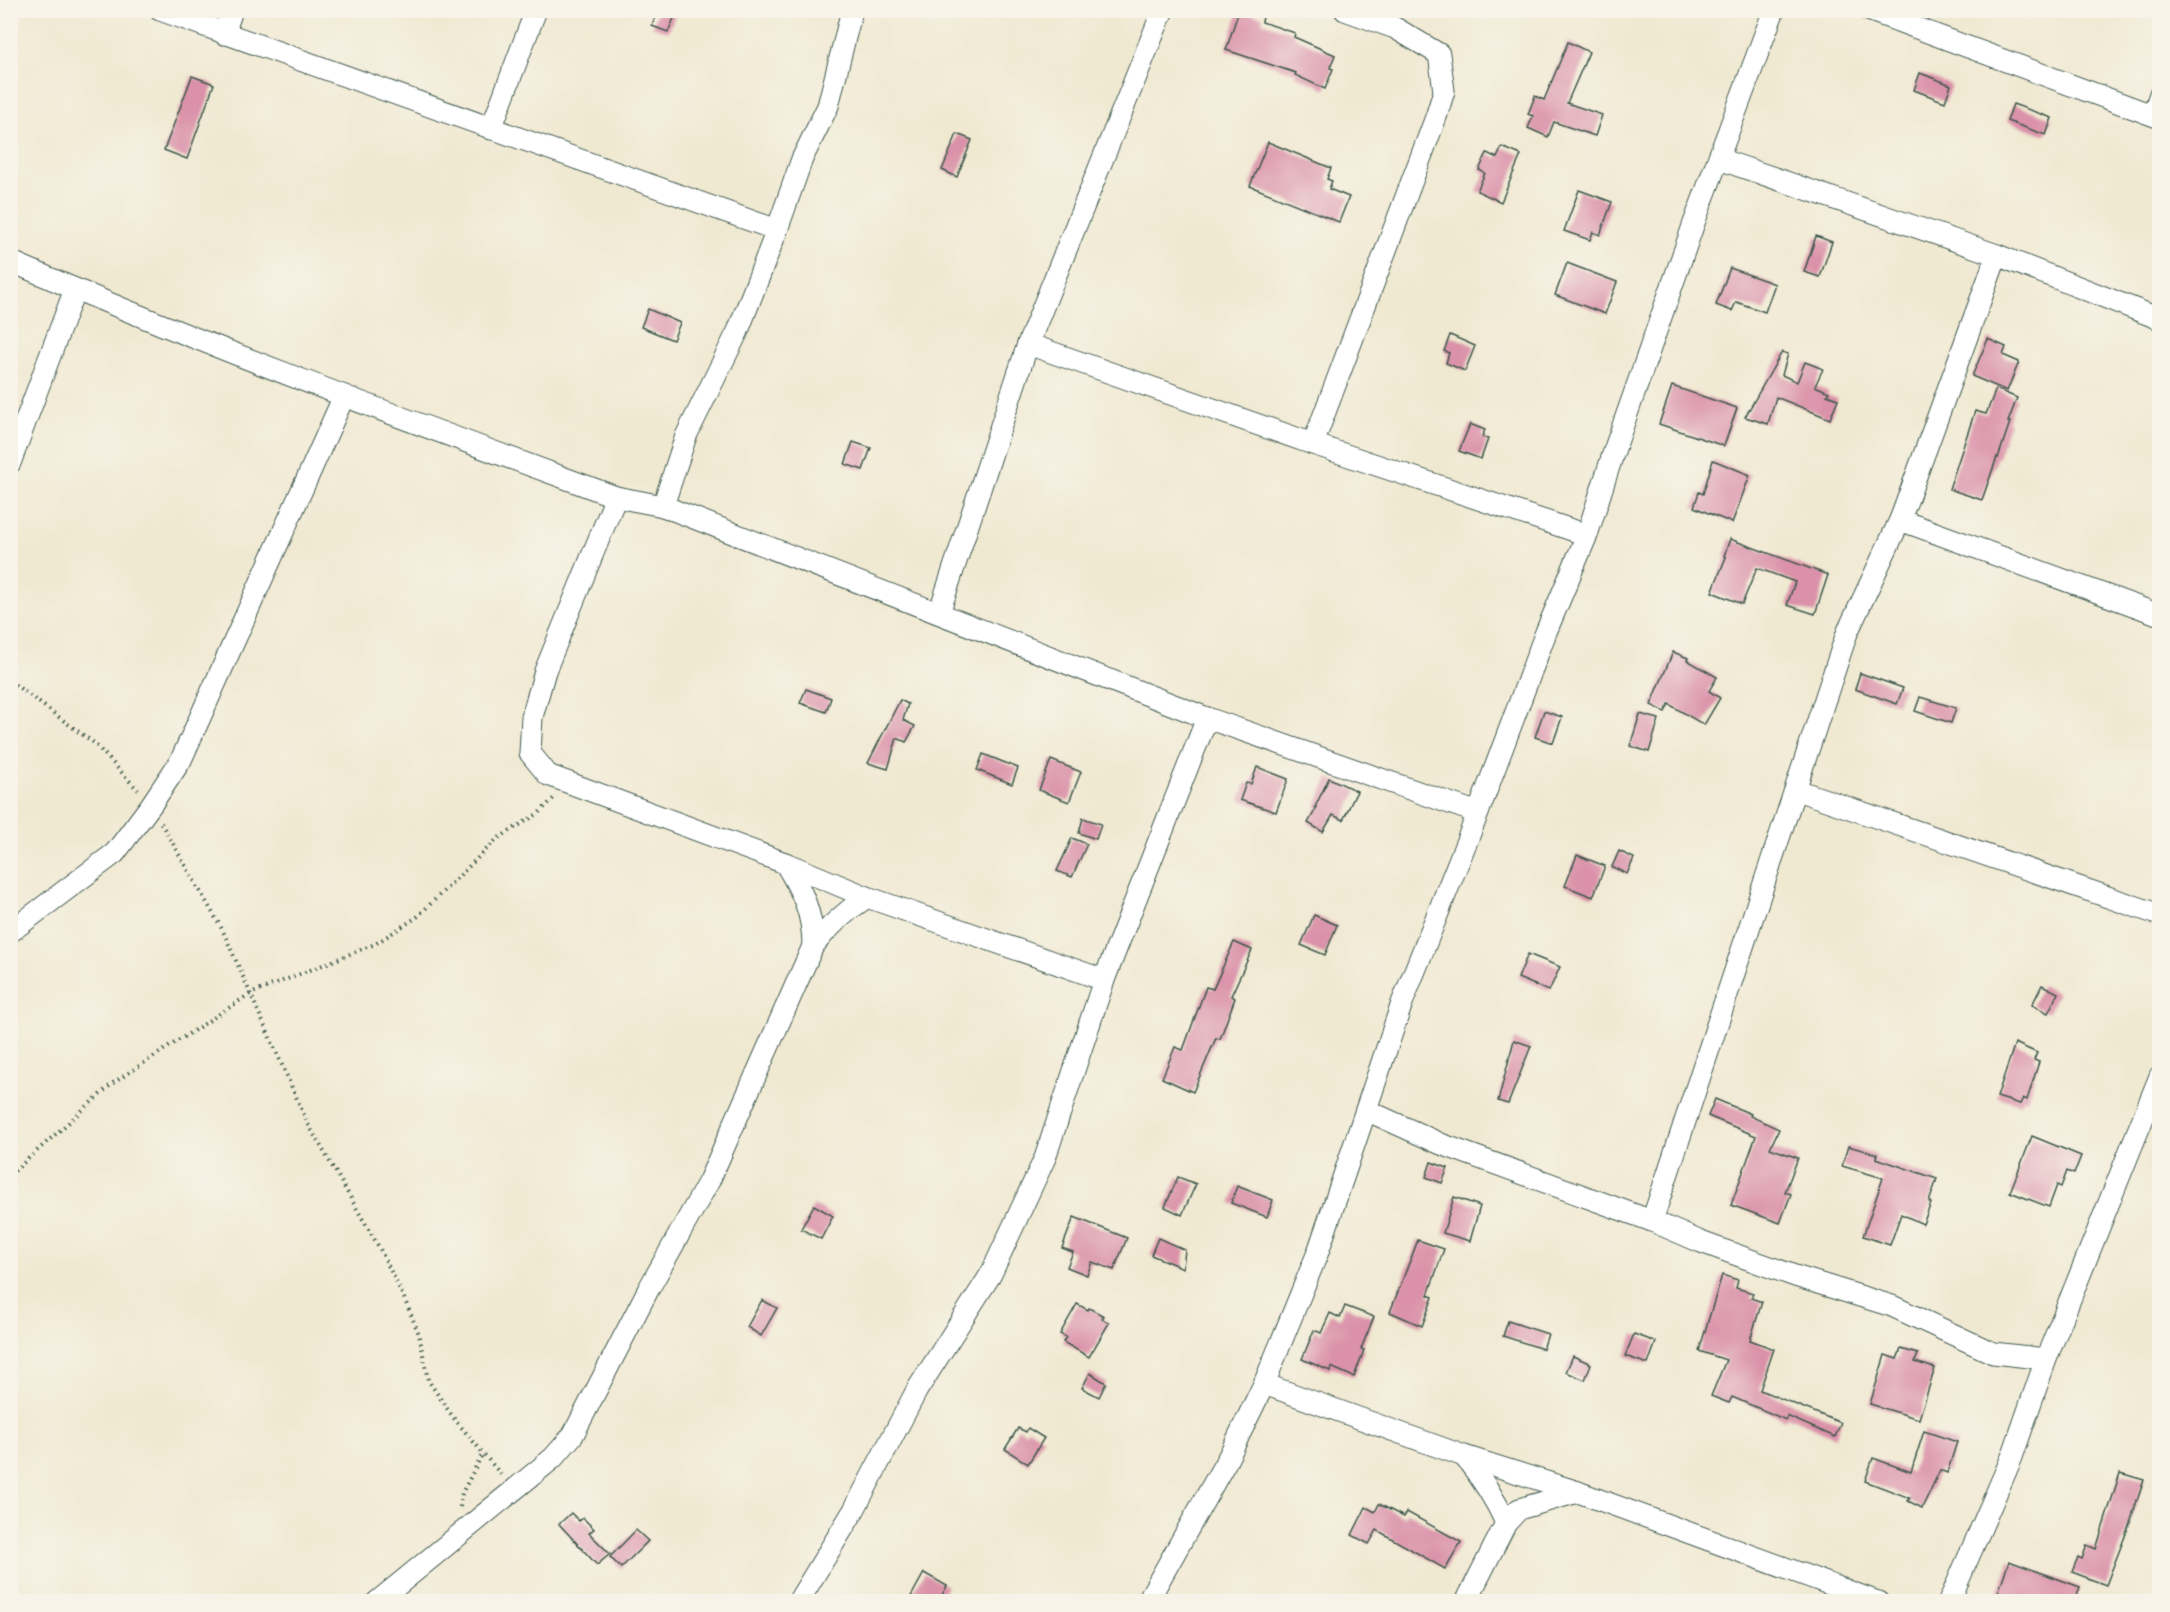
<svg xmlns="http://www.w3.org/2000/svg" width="2170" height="1612" font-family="'Playpen Sans',sans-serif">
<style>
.building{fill:#da91a9}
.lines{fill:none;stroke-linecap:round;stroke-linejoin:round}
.street-casing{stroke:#3e574c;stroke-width:23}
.path{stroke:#3e574c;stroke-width:4;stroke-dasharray:1.5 4.5;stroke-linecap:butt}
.street{stroke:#fff;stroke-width:21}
</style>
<rect width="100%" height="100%" fill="#f7f3e8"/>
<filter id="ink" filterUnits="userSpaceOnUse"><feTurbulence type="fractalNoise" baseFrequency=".0167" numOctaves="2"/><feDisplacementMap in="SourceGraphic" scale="12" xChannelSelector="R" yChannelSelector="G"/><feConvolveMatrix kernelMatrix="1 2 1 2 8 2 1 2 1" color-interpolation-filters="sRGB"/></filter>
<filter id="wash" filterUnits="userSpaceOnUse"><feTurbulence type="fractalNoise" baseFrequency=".008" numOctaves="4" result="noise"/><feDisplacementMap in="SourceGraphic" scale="24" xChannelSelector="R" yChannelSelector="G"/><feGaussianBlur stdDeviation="1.35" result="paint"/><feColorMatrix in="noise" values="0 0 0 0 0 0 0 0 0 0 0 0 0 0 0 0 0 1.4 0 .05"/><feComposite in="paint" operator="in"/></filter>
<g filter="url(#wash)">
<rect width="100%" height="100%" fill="#f0e9d2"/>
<g id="blocks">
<g class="building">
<polygon points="658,10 675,16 668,32 652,26"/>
<polygon points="1239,10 1263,17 1262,22 1295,33 1294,37 1335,55 1330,68 1333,69 1325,89 1295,75 1296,73 1226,50"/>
<polygon points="1568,42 1589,52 1567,103 1602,115 1595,136 1554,122 1548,137 1528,128 1533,116 1528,114 1535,96 1544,100"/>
<polygon points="1920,73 1951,85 1945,102 1914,90"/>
<polygon points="192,76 214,84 187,159 164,150"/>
<polygon points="2013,104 2052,118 2046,135 2007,121"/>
<polygon points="957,134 972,140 957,177 942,170"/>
<polygon points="1268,142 1331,168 1327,179 1332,181 1329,189 1349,197 1339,222 1250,186"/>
<polygon points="1502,147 1521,155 1501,202 1477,191 1485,173 1479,170 1487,153 1497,158"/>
<polygon points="1579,190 1612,202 1600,235 1593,232 1590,240 1564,231"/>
<polygon points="1816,236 1832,242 1820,277 1804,272"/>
<polygon points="1567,263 1617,282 1605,314 1555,295"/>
<polygon points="1730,268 1775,284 1765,312 1736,302 1732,311 1716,305"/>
<polygon points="648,309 680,323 673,340 641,327"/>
<polygon points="1450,335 1475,346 1465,371 1446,363 1449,353 1444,351"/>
<polygon points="1988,339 2006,347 2003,355 2019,362 2007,391 1972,376"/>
<polygon points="1782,352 1788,354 1782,375 1797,382 1805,362 1823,369 1815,386 1829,392 1827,395 1838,399 1830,419 1776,397 1768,424 1745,417"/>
<polygon points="1672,386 1737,408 1724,446 1659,424"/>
<polygon points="1996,389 2017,398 2008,422 2010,422 1998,458 1997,457 1982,500 1949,489 1975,411 1986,414"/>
<polygon points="1470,424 1485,430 1482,437 1488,439 1481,459 1459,451"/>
<polygon points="853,442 871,448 863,470 845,464"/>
<polygon points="1713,460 1750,475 1732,523 1694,507 1699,492 1703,494"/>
<polygon points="1730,539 1828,575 1815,614 1787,605 1795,582 1757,568 1742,604 1712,592 1726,557 1724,556"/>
<polygon points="1673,652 1688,658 1687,660 1717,677 1709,691 1720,698 1704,725 1669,704 1665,712 1651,705"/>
<polygon points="1860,673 1903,688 1897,704 1855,689"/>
<polygon points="806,689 831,698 826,712 800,703"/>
<polygon points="1920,697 1956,708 1951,723 1915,711"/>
<polygon points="900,700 908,704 903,720 915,726 906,742 897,738 888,769 868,763"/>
<polygon points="1544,711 1562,717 1553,743 1535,737"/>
<polygon points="1640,714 1659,719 1649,752 1630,746"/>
<polygon points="983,754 1018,768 1012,784 977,770"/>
<polygon points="1051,760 1081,772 1069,802 1039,790"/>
<polygon points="1257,767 1288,779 1276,812 1240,800 1246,783 1251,784"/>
<polygon points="1329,778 1357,791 1343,820 1333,815 1323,832 1308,823 1317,807 1315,807"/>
<polygon points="1083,818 1101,824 1096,839 1079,833"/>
<polygon points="1072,838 1087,844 1072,877 1057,871"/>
<polygon points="1619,851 1634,858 1627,874 1612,867"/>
<polygon points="1577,855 1605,866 1593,897 1565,886"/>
<polygon points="1314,915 1337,925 1325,955 1301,945"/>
<polygon points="1234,942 1252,950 1231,996 1235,998 1220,1039 1216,1038 1193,1092 1162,1078 1175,1047 1183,1050 1206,987 1213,989"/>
<polygon points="1528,954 1560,967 1549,991 1518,978"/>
<polygon points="2042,985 2058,993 2048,1013 2032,1005"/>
<polygon points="1514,1040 1531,1046 1508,1104 1498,1101"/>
<polygon points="2015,1043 2037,1053 2034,1060 2039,1062 2027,1100 2023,1098 2020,1104 1997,1097"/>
<polygon points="1715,1099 1751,1114 1750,1116 1779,1129 1770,1148 1798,1158 1785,1192 1791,1194 1780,1223 1731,1205 1756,1136 1708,1116"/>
<polygon points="2032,1136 2081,1156 2074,1174 2067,1171 2061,1187 2057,1185 2049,1207 2010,1192"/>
<polygon points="1848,1146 1877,1154 1876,1158 1937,1179 1929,1202 1931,1203 1923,1224 1901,1214 1890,1245 1863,1236 1883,1178 1842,1166"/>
<polygon points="1431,1162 1448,1168 1442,1183 1426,1177"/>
<polygon points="1178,1177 1196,1184 1182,1215 1165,1207"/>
<polygon points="1237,1186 1273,1200 1267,1217 1231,1203"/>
<polygon points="1454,1197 1480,1206 1470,1241 1443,1233"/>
<polygon points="814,1205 833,1216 821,1239 801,1229"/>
<polygon points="1074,1217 1127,1238 1114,1270 1092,1262 1087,1275 1067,1267 1073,1252 1062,1248"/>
<polygon points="1158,1238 1185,1250 1183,1268 1151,1255"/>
<polygon points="1418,1240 1444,1249 1428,1295 1433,1297 1422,1326 1390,1312"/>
<polygon points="1722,1275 1738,1280 1736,1288 1753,1293 1751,1298 1762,1302 1750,1340 1774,1349 1760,1390 1841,1423 1835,1437 1787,1416 1786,1420 1732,1397 1729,1403 1711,1396 1726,1360 1699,1351"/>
<polygon points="762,1300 777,1308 761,1336 747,1327"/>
<polygon points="1077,1304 1088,1310 1089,1308 1104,1316 1102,1319 1109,1323 1089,1357 1063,1342 1066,1337 1060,1334"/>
<polygon points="1345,1306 1374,1317 1361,1349 1364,1350 1354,1377 1331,1367 1330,1371 1302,1359 1314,1330 1321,1333 1330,1313 1340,1318"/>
<polygon points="1508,1321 1548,1334 1543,1349 1503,1336"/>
<polygon points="1634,1334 1656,1342 1648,1364 1625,1356"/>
<polygon points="1901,1349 1918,1354 1915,1362 1935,1368 1919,1419 1870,1404 1885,1355 1897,1359"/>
<polygon points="1573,1356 1591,1364 1585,1380 1566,1372"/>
<polygon points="1090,1373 1106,1383 1099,1397 1082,1388"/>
<polygon points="1018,1428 1026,1432 1028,1428 1044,1438 1028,1464 1005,1449"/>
<polygon points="1924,1431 1957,1442 1947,1473 1940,1470 1922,1508 1908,1501 1910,1498 1865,1481 1873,1458 1911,1472"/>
<polygon points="2120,1473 2144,1480 2127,1531 2106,1585 2072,1572 2078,1557 2082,1559 2087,1545 2096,1549"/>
<polygon points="1379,1504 1404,1517 1407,1512 1461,1542 1445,1569 1377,1530 1369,1544 1352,1535 1366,1507 1375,1512"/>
<polygon points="571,1513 579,1521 583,1518 594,1529 589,1533 610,1554 597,1565 559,1524"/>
<polygon points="636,1530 648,1541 621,1568 610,1557"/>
<polygon points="2009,1561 2080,1587 2075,1602 2005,1602 1996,1598"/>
<polygon points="924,1573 947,1586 938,1602 908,1602"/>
</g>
</g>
</g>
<g filter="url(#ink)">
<use href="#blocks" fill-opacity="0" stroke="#3e574c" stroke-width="1.5"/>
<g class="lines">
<defs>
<g id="street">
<polyline points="160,10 777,230"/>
<polyline points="1868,10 2160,118"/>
<polyline points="224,34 232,10"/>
<polyline points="2153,115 2160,94"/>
<polyline points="491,129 536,10"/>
<polyline points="1719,159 1997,255 2160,319"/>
<path d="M10 261C209 348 413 422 616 497L663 506 1207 718 1478 813"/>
<polyline points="1028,344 1313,444 1587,535"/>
<polyline points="1313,444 1436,117 1444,91 1439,54 1395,28 1345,10"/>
<polyline points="10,463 75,289"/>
<polyline points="616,497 545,671 532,717 530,753 548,775 785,863 867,897 1104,980"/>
<polyline points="663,506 686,436 738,331 777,230 802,159 828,106 852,10"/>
<polyline points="1900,520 2160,615"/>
<polyline points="939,613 1028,344 1163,10"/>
<polyline points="1797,790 2160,915"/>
<path d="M785 863C802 891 813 913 813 946"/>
<polyline points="10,932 115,853 151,805 181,760 344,396"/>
<polyline points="1366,1110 1441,1144 1652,1221 1701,1242 1795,1276 1892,1306 1993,1353 2046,1359"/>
<polyline points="1652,1221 1847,633 1900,520 1997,255"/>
<polyline points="1264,1384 1464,1456 1578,1492 1878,1602"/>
<path d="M1464 1456C1481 1477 1495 1498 1506 1523"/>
<path d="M377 1602 553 1458 573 1435 648 1290 709 1181 813 946C829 926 846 911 867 897"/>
<polyline points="798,1602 854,1510 917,1390 991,1274 1045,1158 1104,980 1207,718"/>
<polyline points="1147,1602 1228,1458 1264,1384 1318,1252 1402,1003 1478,813 1546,632 1587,535 1614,451 1694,223 1774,10"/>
<polyline points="1466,1602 1506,1523 1519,1509 1578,1492"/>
<polyline points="1949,1602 2012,1457 2046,1359 2160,1076"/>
</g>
</defs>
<use href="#street" class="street-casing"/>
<g class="path">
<polyline points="10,681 94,743 138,790"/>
<polyline points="161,823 222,929 308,1124 380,1249 404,1298 419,1334 428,1380 452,1416 503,1477"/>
<polyline points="10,1175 113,1083 250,994 375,944 417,917 497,839 539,813 554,798"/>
<polyline points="460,1507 462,1493 483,1453"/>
</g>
<use href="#street" class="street"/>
</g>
</g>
<rect width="2170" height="1612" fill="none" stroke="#f7f3e8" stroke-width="36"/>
</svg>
